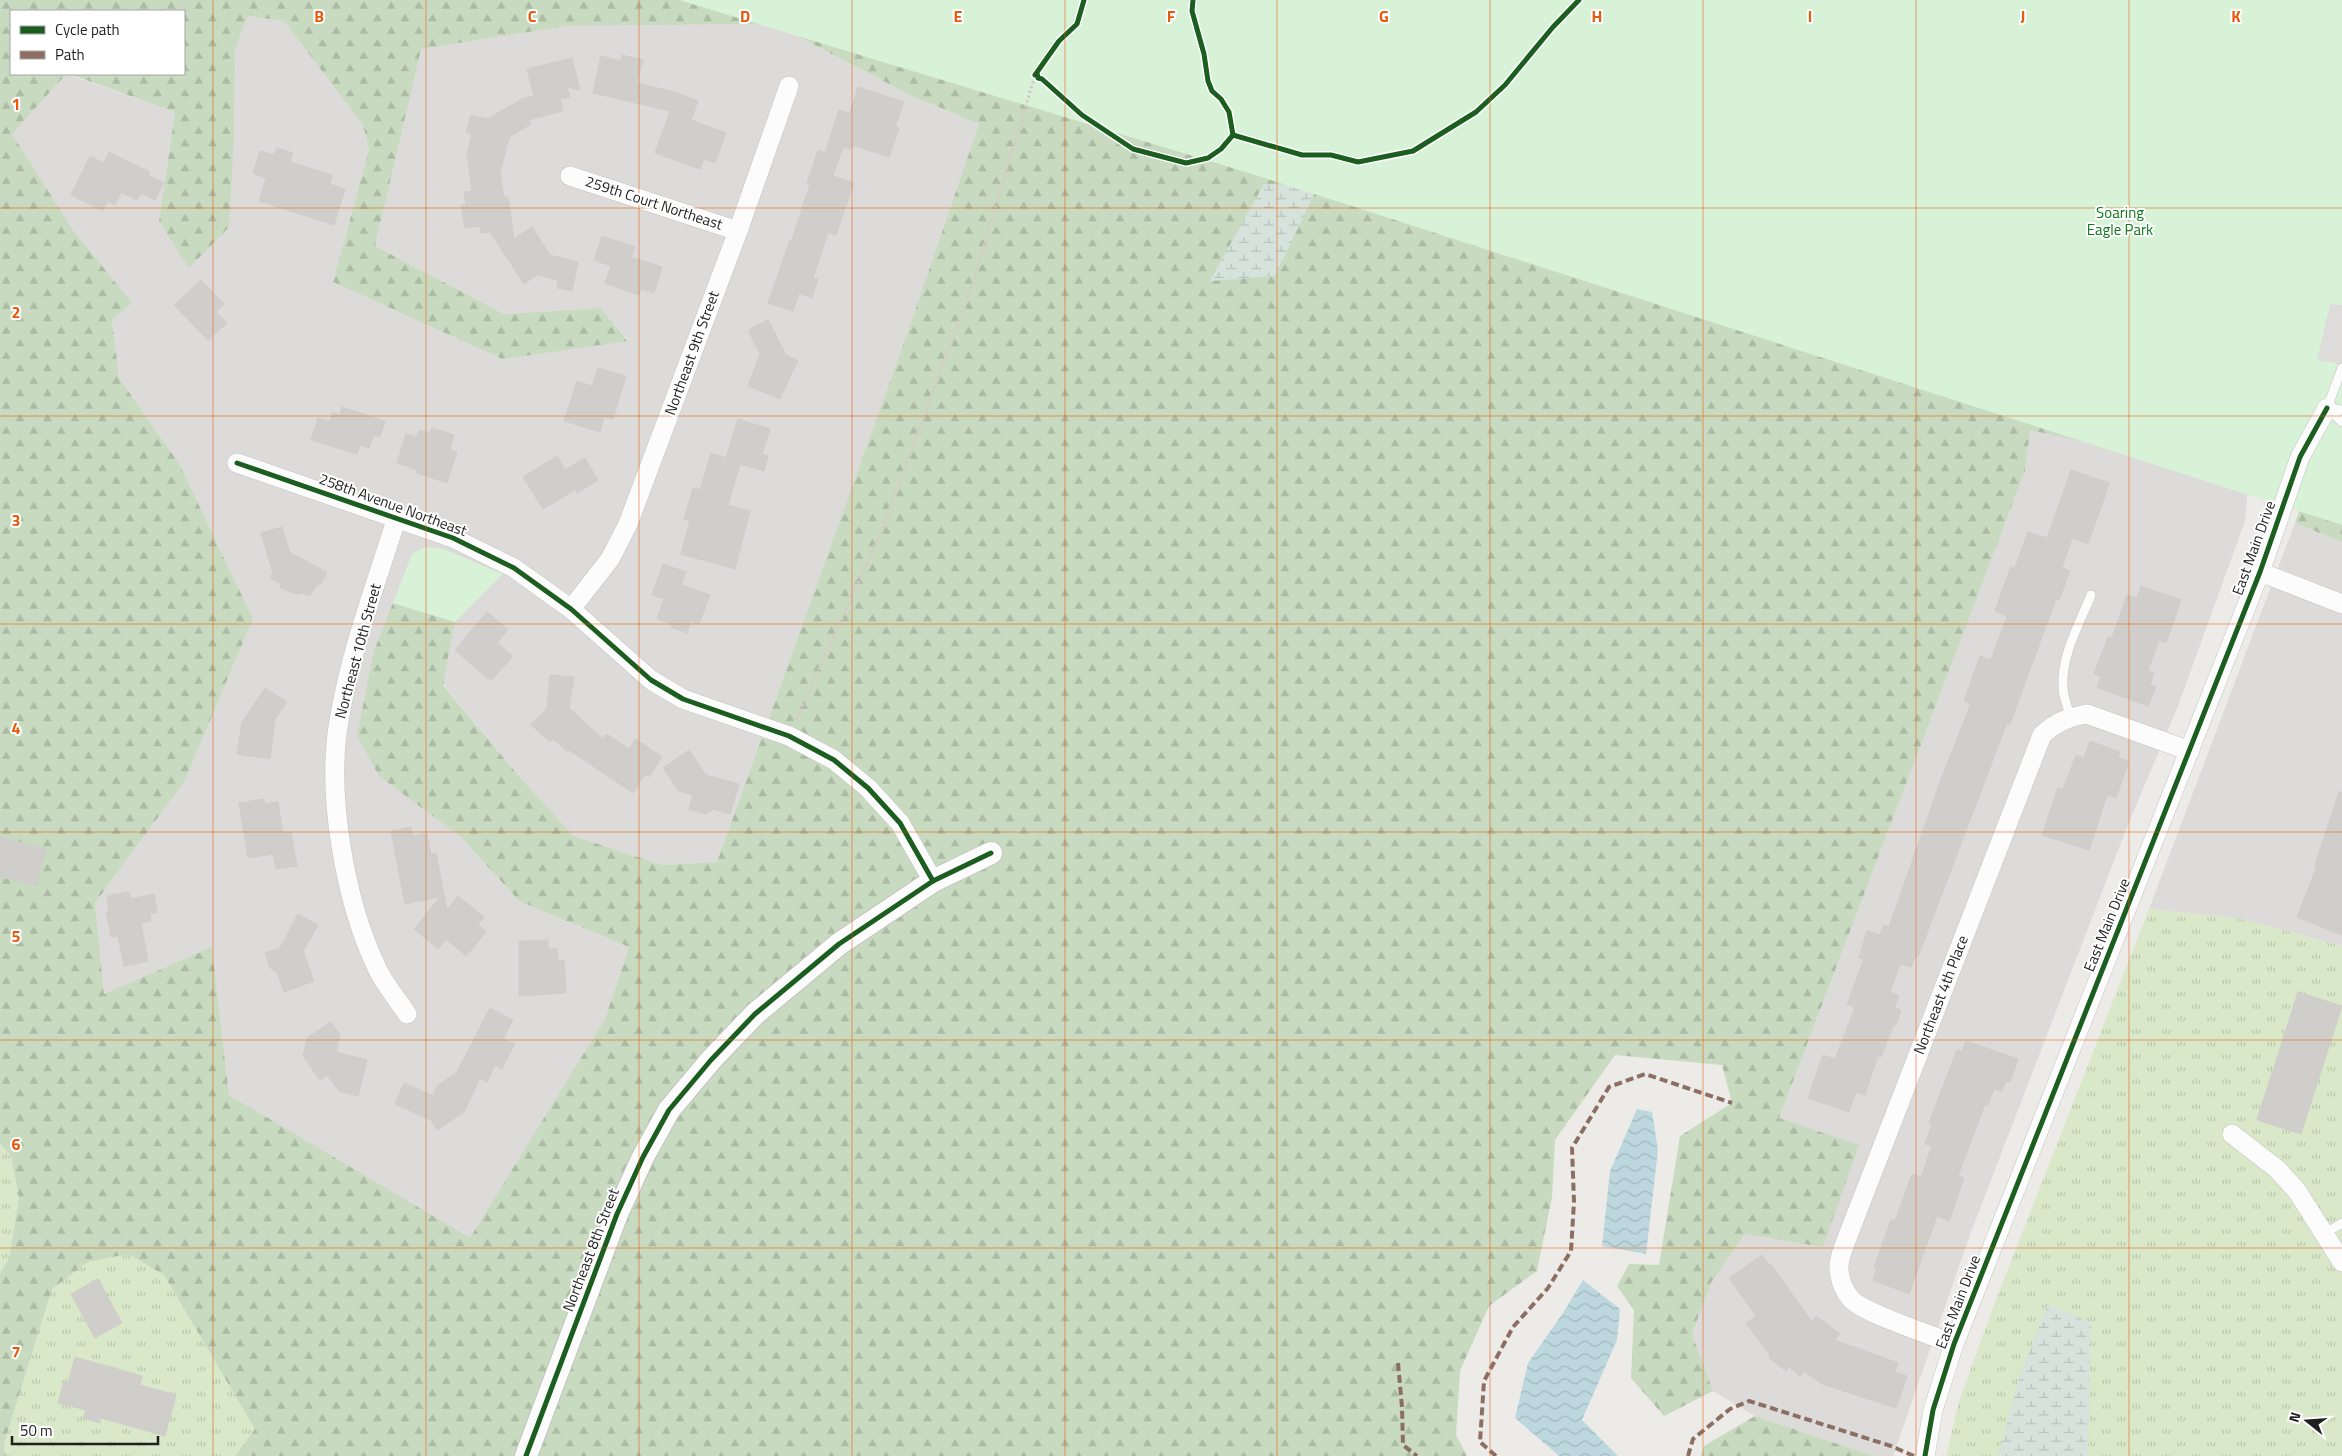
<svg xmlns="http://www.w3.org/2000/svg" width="2342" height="1456" font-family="'Titillium Web',sans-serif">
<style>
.residential{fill:#dcdbd9}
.grass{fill:url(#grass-tufts)}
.forest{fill:url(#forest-firs);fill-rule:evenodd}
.wetland{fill:url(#wetland-marsh)}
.park{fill:#d8f2d8}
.parking{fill:#dddcdb}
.water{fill:url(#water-waves)}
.building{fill:#d0cecb;stroke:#d0cdc9}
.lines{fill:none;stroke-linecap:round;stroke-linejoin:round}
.service-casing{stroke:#c4c3c2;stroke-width:10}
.minor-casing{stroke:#c4c3c2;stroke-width:20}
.tertiary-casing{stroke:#c4c3c2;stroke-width:24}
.path{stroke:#d6cac8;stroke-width:3;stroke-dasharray:2.5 2.5;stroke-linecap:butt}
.service{stroke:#fcfcfc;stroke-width:9}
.minor{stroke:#fcfcfc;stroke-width:19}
.tertiary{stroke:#fcfcfc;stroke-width:22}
.quiet{stroke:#8d6e63;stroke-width:4;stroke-dasharray:8 4;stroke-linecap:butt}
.cycleway-casing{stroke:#fff;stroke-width:8}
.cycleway{stroke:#1b5e20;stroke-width:5}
.grid{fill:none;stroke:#e8590c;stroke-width:1;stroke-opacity:0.55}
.labels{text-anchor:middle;stroke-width:4;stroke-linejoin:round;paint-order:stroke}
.street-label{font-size:15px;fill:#1f1f1f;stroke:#fff}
.park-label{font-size:15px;fill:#12781d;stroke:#fff}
.grid-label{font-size:16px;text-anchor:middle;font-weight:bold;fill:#e8590c;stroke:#fff;stroke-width:4;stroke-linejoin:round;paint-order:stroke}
</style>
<defs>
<pattern id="grass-tufts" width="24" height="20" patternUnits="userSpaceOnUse" patternTransform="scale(1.25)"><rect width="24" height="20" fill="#d9e8c9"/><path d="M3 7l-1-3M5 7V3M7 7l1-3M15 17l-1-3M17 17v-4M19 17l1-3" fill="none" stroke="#bac7ac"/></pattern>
<pattern id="forest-firs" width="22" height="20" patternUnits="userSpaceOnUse" patternTransform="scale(1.25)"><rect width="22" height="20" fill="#c8dabf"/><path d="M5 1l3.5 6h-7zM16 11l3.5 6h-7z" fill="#abbba4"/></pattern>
<pattern id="wetland-marsh" width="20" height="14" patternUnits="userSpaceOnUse" patternTransform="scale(1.25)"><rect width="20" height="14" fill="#d6e3dc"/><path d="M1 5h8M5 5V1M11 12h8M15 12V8" fill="none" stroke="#b7c2bc"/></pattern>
<pattern id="water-waves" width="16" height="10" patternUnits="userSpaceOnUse" patternTransform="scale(1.25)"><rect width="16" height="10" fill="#bdd7de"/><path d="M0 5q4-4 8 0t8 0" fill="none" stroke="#a2b8be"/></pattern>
</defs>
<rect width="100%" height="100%" fill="#edebe8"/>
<g class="residential">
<polygon points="248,16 284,21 363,125 369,149 333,282 502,359 628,340 601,308 504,314 375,246 420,49 567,26 774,24 912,96 979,124 908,331 717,862 662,865 574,836 523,781 443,684 455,622 393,603 379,775 461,837 519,901 629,947 605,1019 470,1239 229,1095 212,947 104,995 95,903 184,782 253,619 180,465 119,378 112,320 131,303 73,230 11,134 66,74 175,112 159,221 229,227 234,145 235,49"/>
<polygon points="2030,429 2249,477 2245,521 2178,706 2127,827 1971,1232 1893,1456 1874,1456 1755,1416 1713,1391 1692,1334 1711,1283 1745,1234 1823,1247 1779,1118 2025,471"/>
<polygon points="2295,523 2342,542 2342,946 2242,919 2149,909"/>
</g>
<g class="grass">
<polygon points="2149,909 2242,919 2342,946 2342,1456 1946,1456 1959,1401 1994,1305"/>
<polygon points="0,1143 11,1156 19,1198 9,1259 0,1273"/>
<polygon points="128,1254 164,1275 255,1429 235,1456 5,1456 4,1444 52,1289 88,1262"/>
</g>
<g class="forest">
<path d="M0 0H2342L2249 477 2030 430 2025 471 1779 1118 1859 1145 1823 1247 1745 1234 1711 1283 1692 1334 1713 1391 1664 1416 1631 1378 1634 1310 1617 1286 1629 1264 1659 1265 1680 1136 1732 1103 1722 1065 1615 1055 1555 1140 1552 1197 1537 1271 1489 1306 1460 1371 1456 1435 1467 1456H235L255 1429 164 1275 128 1254 88 1262 52 1289 4 1444 5 1456H0V1273L9 1259 19 1198 11 1156 0 1143ZM11 11H184V74H69L175 112 159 221 189 268 229 227 234 145 235 49 248 16 284 21 363 125 369 149 333 282 502 359 628 341 601 308 504 314 375 246 421 49 567 26 774 24 912 96 979 124 908 331 717 862 662 865 574 836 523 781 443 685 455 622 393 603 374 651 357 736 379 776 461 837 519 901 629 947 605 1019 470 1238 229 1095 212 947 104 994 95 903 184 782 253 619 180 465 119 378 112 320 132 303 73 230 12 134 66 74H11Z"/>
<polygon points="2318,453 2342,457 2342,542 2295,523"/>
<polygon points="1755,1416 1874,1456 1701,1456 1704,1446"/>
</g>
<g class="wetland">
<polygon points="1264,184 1318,186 1275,276 1210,281"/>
<polygon points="2048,1304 2091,1323 2088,1456 1998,1456 2020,1375"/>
</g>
<g class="park">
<polygon points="679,0 2342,0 2342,525 1252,174"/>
<polygon points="425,547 443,549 503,574 455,622 393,603 412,554"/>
</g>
<polygon class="parking" points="2330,304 2342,305 2342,369 2336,363 2317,360"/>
<g class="water">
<polygon points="1637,1109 1652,1112 1658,1150 1646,1254 1602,1246 1610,1171"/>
<polygon points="1583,1280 1620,1309 1617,1340 1582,1420 1618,1456 1559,1456 1515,1418 1528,1363 1563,1313"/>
</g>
<g class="building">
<polygon points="622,55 643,60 637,83 674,92 698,101 691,120 726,133 715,163 704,159 700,169 655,153 670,111 593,93 601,56 621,61"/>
<polygon points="572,58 580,90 567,87 570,97 560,99 563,111 528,120 531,124 509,137 500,173 504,197 508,197 514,239 532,227 550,255 578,262 572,291 557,288 558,280 537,275 524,284 490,232 481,233 480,226 465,228 461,205 466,205 464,192 472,191 467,154 472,134 466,132 471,115 487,119 524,98 534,96 527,69"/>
<polygon points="858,87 904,102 895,127 899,128 889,157 852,145 851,149 843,147 833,176 854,183 836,235 828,233 813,278 818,279 812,298 799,293 793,311 768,303 790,240 792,240 810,184 807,183 818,150 825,153 839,110 850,113"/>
<polygon points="277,148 293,153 290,162 332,175 330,184 345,189 334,225 259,201 266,178 253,173 260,151 274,155"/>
<polygon points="109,152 150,172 148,175 164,183 155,200 141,193 137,200 121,192 115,205 108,201 103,211 71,195 90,156 104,163"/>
<polygon points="602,236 635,247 631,257 662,267 654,293 641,289 639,295 605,283 611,266 594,260"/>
<polygon points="201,280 224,304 216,312 227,323 208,340 174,305"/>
<polygon points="768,320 786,355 798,360 780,399 748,386 760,354 748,330"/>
<polygon points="598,368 626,376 613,419 604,417 600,432 564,421 577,381 592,386"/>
<polygon points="342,407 385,421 380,437 374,435 369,448 360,445 357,454 311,440 318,418 330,421 332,413 340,415"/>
<polygon points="738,419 770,429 762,454 768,456 764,471 740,464 728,505 750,511 735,569 681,554 690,521 684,519 693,488 700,490 711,453 726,458"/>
<polygon points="432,428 454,435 450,450 457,452 447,483 417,473 418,470 397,463 406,434 417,437 419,430 430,433"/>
<polygon points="557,456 565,470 585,458 598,480 577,493 575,490 543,509 523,477"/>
<polygon points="2071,470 2109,483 2105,496 2088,544 2072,538 2062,568 2070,571 2059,600 2056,599 2010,724 2007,723 1918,957 1915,956 1911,967 1900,964 1890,992 1899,996 1894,1008 1901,1010 1896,1025 1894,1024 1881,1057 1878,1055 1865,1095 1856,1092 1849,1112 1808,1098 1823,1055 1835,1059 1855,1007 1847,1004 1864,959 1859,958 1867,931 1880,935 1884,925 1889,927 1940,782 1971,703 1964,701 1980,656 1991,660 2007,616 1995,611 2011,566 2015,568 2028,532 2047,538"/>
<polygon points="282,527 290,553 327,572 321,584 316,586 310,596 302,593 296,594 281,588 280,583 270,578 273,573 261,533"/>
<polygon points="663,564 686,572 681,585 710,595 699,624 691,621 687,633 671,627 672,624 657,619 664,599 652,595"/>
<polygon points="2141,586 2181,600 2166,643 2159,640 2148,671 2154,673 2150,685 2156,687 2148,706 2097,687 2101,676 2094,674 2108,637 2112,638 2127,595 2137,598"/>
<polygon points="487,612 508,630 497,643 513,656 491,681 455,650"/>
<polygon points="550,675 574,677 569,708 603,739 607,734 629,749 636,739 662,757 649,777 645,774 633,793 569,750 567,751 553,739 550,742 531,725 547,708"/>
<polygon points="265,688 287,702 275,719 270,759 237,754 242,722"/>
<polygon points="2090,741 2120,752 2118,758 2129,761 2116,798 2107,795 2089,850 2042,835 2058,788 2063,789 2076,755 2084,758"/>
<polygon points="689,750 706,775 739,784 730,814 713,809 706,814 689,809 693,795 679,791 663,768"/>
<polygon points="2339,792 2342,792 2342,935 2297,917 2317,866 2315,865"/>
<polygon points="264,799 265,804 278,802 283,833 291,832 297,866 276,869 273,854 248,858 239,803"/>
<polygon points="411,827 413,836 427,833 431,854 436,853 447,910 458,896 484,917 478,925 486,932 466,956 446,939 438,949 414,929 440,897 405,904 391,831"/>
<polygon points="0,837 46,849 36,886 0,877"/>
<polygon points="129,892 131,899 154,894 157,912 150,914 151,921 141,923 148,961 124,966 118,936 111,937 106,912 109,911 107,896"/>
<polygon points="298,914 318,925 303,951 314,981 284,992 277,972 270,968 265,953 280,948"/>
<polygon points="548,940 548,949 557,949 558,960 564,960 566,993 519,996 519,941"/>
<polygon points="2298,992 2342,1006 2301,1134 2257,1120"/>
<polygon points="490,1008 513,1020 503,1039 515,1044 502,1069 495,1065 487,1082 480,1078 464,1112 437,1130 431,1120 395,1104 404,1083 433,1096 437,1086 457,1072"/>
<polygon points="331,1022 340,1035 336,1052 367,1060 358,1096 339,1091 327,1075 320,1080 303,1056 307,1038"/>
<polygon points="1966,1041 2018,1059 2010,1082 2006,1081 2002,1091 1994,1089 1988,1105 1985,1104 1958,1176 1964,1178 1949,1221 1937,1216 1909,1294 1873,1280 1877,1268 1874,1267 1891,1220 1895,1221 1912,1174 1921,1177 1932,1146 1925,1144 1932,1124 1929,1123 1957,1050 1962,1052"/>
<polygon points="1762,1255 1769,1265 1771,1264 1812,1322 1816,1316 1840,1334 1835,1340 1898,1363 1895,1372 1907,1376 1896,1408 1822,1384 1804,1371 1800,1376 1789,1367 1786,1371 1769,1358 1770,1356 1746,1323 1756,1316 1729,1278"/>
<polygon points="98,1279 122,1323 95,1338 71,1294"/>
<polygon points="75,1357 142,1376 140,1385 176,1395 165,1436 101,1418 100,1423 83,1418 86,1410 58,1403 64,1381 68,1382"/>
</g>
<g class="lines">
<defs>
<g id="service">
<polyline points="2327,408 2342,368"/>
<polyline points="2327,408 2342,422"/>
<polyline points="2327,408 2342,410"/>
<path d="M2070 717C2068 707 2063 697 2063 687 2061 655 2080 623 2091 595"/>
<polyline points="2324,1234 2342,1223"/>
</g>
<g id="minor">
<polyline points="570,176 738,231"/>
<polyline points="237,463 453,538 514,568 571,609 651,680 683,699 789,736 834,760 868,788 900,823 933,881"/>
<path d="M397 517C376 584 350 652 339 721 326 794 345 900 376 966 383 983 397 998 407 1014"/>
<polyline points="2260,572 2342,604"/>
<polyline points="571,609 610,559 628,524 738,231 789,86"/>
<polyline points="2232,1134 2277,1169 2297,1191 2342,1262"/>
<path d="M1954 1344C1932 1335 1865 1314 1851 1299 1844 1291 1840 1280 1839 1270 1838 1258 1845 1244 1849 1233L2042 735C2056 722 2069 717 2087 714L2190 751"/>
<polyline points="1925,1456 1933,1410 1954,1344 2260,572 2300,457 2327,408"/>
</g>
<polyline id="tertiary" points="526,1456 617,1214 643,1157 669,1110 711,1060 755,1014 839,944 933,881 991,853"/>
</defs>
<use href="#service" class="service-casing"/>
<use href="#minor" class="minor-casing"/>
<use href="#tertiary" class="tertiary-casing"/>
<polyline class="path" points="796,720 881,532 972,286 1035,75"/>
<use href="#service" class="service"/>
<use href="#minor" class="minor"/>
<use href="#tertiary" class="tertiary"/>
<g class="quiet">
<polyline points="1398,1363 1402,1407 1403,1445 1417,1456"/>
<polyline points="1496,1456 1480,1442 1484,1381 1513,1327 1548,1288 1571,1251 1574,1202 1572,1148 1609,1087 1645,1074 1732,1103"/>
<polyline points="1688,1456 1693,1439 1730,1409 1749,1401 1891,1446 1914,1456"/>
</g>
<defs>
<g id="cycleway">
<polyline points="1084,0 1077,24 1059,41 1035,75 1037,73 1038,78 1042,79 1082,115 1133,149 1186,163 1208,158 1221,149 1233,135 1302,155 1331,155 1358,162 1413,151 1476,112 1505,85 1553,27 1579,0"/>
<polyline points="1193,0 1192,11 1204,54 1208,81 1212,91 1221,99 1229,112 1233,135"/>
<polyline points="237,463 453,538 514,568 571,609 651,680 683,699 789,736 834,760 868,788 900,823 933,881"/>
<polyline points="526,1456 617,1214 643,1157 669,1110 711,1060 755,1014 839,944 933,881 991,853"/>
<polyline points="1925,1456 1933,1410 1954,1344 2260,572 2300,457 2327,408"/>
</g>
</defs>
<use href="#cycleway" class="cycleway-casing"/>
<use href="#cycleway" class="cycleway"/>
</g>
<path class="grid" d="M213 0V1456M426 0V1456M639 0V1456M852 0V1456M1065 0V1456M1277 0V1456M1490 0V1456M1703 0V1456M1916 0V1456M2129 0V1456M0 208H2342M0 416H2342M0 624H2342M0 832H2342M0 1040H2342M0 1248H2342"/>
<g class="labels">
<g class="street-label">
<text transform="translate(654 203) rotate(18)" y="5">259th Court Northeast</text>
<text transform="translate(692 353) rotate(-70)" y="5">Northeast 9th Street</text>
<text transform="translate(393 505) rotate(20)" y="5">258th Avenue Northeast</text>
<text transform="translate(2254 548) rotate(-70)" y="5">East Main Drive</text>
<text transform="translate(358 651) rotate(-75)" y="5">Northeast 10th Street</text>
<text transform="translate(2107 925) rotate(-68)" y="5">East Main Drive</text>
<text transform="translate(1941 995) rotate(-69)" y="5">Northeast 4th Place</text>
<text transform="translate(591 1250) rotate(-69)" y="5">Northeast 8th Street</text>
<text transform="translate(1958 1302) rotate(-69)" y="5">East Main Drive</text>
</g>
<g class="park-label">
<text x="2120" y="218">Soaring<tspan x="2120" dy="17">Eagle Park</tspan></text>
</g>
</g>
<g class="grid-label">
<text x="319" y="22">B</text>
<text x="532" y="22">C</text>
<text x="745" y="22">D</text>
<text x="958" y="22">E</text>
<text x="1171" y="22">F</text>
<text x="1384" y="22">G</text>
<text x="1597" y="22">H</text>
<text x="1810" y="22">I</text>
<text x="2023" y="22">J</text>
<text x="2236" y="22">K</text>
<text x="16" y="110">1</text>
<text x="16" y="318">2</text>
<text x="16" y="526">3</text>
<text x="16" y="734">4</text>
<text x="16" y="942">5</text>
<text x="16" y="1150">6</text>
<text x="16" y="1358">7</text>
</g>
<rect x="10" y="10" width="175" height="65" fill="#ffffff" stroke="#a5a5a5"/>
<rect x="20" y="26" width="25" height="8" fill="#1b5e20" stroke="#a5a5a5"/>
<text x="55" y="35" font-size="15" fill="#1f1f1f">Cycle path</text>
<rect x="20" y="51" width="25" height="8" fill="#8d6e63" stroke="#a5a5a5"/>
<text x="55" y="60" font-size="15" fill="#1f1f1f">Path</text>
<g transform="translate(2307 1421) rotate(287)" stroke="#ffffff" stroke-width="4" paint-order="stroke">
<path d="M0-4L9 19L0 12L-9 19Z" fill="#1f1f1f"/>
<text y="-8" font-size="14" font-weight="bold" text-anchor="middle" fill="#1f1f1f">N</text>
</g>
<path d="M12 1436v8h146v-8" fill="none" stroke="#1f1f1f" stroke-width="2.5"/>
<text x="20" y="1436" font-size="15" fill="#1f1f1f" stroke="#ffffff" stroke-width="4" paint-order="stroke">50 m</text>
</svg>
